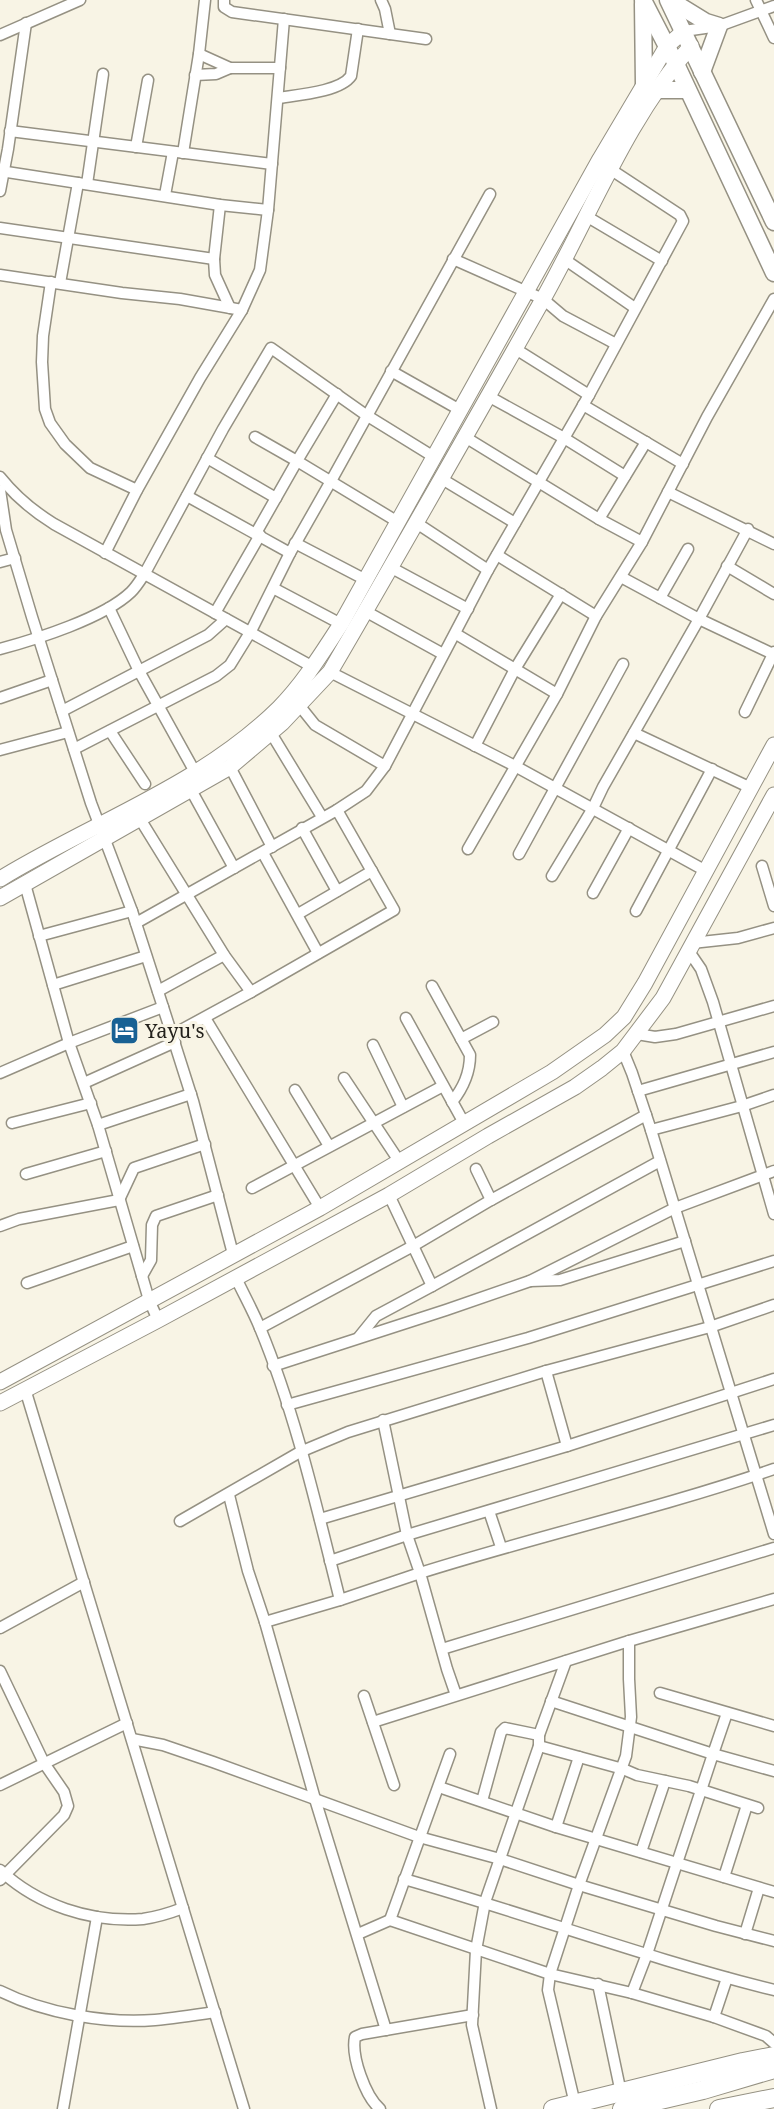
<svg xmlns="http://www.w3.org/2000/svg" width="774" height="2109" font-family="'Noto Serif',serif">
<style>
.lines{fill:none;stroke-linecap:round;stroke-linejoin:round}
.street-casing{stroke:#959183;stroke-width:13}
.secondary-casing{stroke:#959183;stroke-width:17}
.primary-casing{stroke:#959183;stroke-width:19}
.highway-casing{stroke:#959183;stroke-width:20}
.street{stroke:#fff;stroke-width:10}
.secondary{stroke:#fff;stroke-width:15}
.primary{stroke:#fff;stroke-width:16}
.highway{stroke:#fff;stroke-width:18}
.labels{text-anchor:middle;stroke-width:6;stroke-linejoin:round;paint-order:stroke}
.poi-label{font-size:20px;fill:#23211c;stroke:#f8f4e5;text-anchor:start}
</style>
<rect width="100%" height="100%" fill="#f8f4e5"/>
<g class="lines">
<defs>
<g id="street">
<polyline points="224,0 224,7 232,12 426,39"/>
<polyline points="381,0 385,9 390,34"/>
<polyline points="756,0 774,38"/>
<polyline points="684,31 719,26 774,6"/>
<polyline points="0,35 80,0"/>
<polyline points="199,54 230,68 280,68"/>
<polyline points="195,75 216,74 230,68"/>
<path d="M278 98C296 95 340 92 351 76L358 29"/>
<polyline points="10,131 272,164"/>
<polyline points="136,147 148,80"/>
<polyline points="183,153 199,54 205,0"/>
<polyline points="0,171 220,205 268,210"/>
<polyline points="87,184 103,74"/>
<polyline points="0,191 8,149 26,23"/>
<polyline points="165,195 173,152"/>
<polyline points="220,205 214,259 215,275 230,308"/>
<polyline points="586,216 662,261"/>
<polyline points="0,228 214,259"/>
<polyline points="453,259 543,299 563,316 616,344"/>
<polyline points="564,259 635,308"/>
<polyline points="0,275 122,293 180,299 242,310"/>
<polyline points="51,282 43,336 42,362 45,409 50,423 65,444 90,468 137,490"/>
<polyline points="60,283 78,183"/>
<polyline points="514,348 589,395"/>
<polyline points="391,371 460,410"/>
<polyline points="337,394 297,461 398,522"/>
<polyline points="488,396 564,438 625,476"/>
<polyline points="583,405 683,464"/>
<polyline points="255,437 297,461 256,533"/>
<polyline points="465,437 599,519 642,542"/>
<polyline points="207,458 276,498"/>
<path d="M0 477C16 497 33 511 54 524L313 667"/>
<polyline points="442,479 515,523"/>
<polyline points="0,490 6,530 32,617 91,803 132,911 172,1035 193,1101 233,1254"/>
<polyline points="668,492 774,544"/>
<polyline points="187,496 290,553"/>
<polyline points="599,519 646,442"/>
<polyline points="415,522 488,570"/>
<polyline points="295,543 366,580"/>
<polyline points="105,553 137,490 200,378 242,310 260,270 268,210 284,19"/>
<polyline points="497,555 596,616"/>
<polyline points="0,562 15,558"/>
<polyline points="727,566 774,594"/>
<polyline points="390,567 468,609"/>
<polyline points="621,577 699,619 773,654"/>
<polyline points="273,588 341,624"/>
<polyline points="660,598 688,549"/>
<polyline points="109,608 139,671 195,772"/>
<polyline points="365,611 443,654"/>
<polyline points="215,613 260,535"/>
<polyline points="456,634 557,694"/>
<path d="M0 649C37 639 104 618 131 592 137 586 141 579 145 573L223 429 271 348 366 415 434 457"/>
<polyline points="330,672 515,766 706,871"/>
<polyline points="0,698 52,680"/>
<polyline points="299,705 315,725 385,766"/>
<polyline points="62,711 208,635 226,619"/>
<polyline points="745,712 774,652"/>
<polyline points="110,731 145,784"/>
<polyline points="271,733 322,817"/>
<polyline points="634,733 751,788"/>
<polyline points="475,746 515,669 561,594"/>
<polyline points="74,749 216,676 230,665 251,631 290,553 331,481 490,194"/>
<polyline points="0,750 68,732"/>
<polyline points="230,767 272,847"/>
<polyline points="191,790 234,868"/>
<polyline points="140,819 224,955 251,992 394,910 337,810"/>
<polyline points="302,828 337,891"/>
<polyline points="468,849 557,694 596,616 642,542 707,417 774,299"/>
<polyline points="263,853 318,953"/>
<polyline points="519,854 623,664"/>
<polyline points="762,866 774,906"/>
<polyline points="552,876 593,808 603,787 699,619 748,529"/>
<polyline points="25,884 69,1043 98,1125 149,1300 158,1320"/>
<polyline points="593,893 629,828"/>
<polyline points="636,911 712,769"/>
<polyline points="298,914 372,871"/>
<polyline points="136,923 337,810 366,791 385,766 488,570 589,395 683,221 680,215 610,169"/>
<polyline points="39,936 132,911"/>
<polyline points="692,943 738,938 774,928"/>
<polyline points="688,950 701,969 713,1002 774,1214"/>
<polyline points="53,985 146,956"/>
<path d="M432 986 470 1055C470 1074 463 1088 452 1102"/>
<polyline points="158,991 224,955"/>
<polyline points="205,1018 320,1208"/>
<polyline points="406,1018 464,1123"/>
<polyline points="637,1034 655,1037 676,1034 774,1006"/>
<polyline points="172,1035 251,992"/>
<polyline points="461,1039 493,1022"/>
<polyline points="373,1045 403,1107"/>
<polyline points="623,1051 632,1073 651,1130 774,1534"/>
<polyline points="0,1073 69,1043 163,1007"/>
<polyline points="344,1078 399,1161"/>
<polyline points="84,1083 175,1042"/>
<polyline points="295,1090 329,1146"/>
<polyline points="638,1091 774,1052"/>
<polyline points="12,1123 91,1103"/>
<polyline points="98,1125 191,1094"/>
<polyline points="651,1130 742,1106 774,1095"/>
<polyline points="476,1169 491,1200"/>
<polyline points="26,1174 106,1151"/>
<polyline points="252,1188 443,1086"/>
<polyline points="389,1195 432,1286 660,1161"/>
<polyline points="0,1226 19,1219 119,1200 134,1168 205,1144"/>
<polyline points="142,1276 151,1260 152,1225 156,1216 218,1195"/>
<path d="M236 1278C244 1295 253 1311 260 1328 296 1415 317 1509 340 1600"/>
<polyline points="530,1281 560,1280 685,1241"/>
<polyline points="27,1283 133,1246"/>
<polyline points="260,1328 413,1246 491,1200 646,1115"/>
<polyline points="359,1337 376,1316 432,1286"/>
<polyline points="273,1366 446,1310 530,1281 675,1208 774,1171"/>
<polyline points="546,1371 567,1446"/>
<polyline points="25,1389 244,2109"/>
<polyline points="287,1405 528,1338 774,1261"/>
<polyline points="229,1495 248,1571 265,1622 315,1799 386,2030"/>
<polyline points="489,1511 501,1547"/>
<polyline points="320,1519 567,1446 774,1379"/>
<polyline points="180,1521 300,1452 348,1432 546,1371 710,1327 774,1305"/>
<polyline points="330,1561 407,1535 774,1425"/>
<polyline points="265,1622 340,1600 420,1573 407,1535 383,1420"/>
<polyline points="0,1628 84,1582"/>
<polyline points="442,1649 774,1548"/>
<polyline points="0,1671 44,1763 64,1792 68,1806 64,1815 0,1880"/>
<polyline points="660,1693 774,1726"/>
<path d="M456 1695 447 1669 420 1573C537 1536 658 1509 774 1469"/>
<polyline points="364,1696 394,1785"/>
<polyline points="551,1701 713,1754 727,1713"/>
<polyline points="373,1722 629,1641 774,1599"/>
<polyline points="132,1739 163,1745 213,1762 419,1837 500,1859 579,1885 716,1926 774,1941"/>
<polyline points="539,1746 623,1769 637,1775 689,1786 758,1808"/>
<polyline points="0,1785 127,1723"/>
<polyline points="439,1787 556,1827 774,1892"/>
<polyline points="482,1801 501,1732 505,1728 539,1735"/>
<polyline points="556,1827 579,1757"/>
<polyline points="641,1852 665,1781"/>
<path d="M0 1870C37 1905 91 1923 143 1919 157 1917 170 1913 183 1908"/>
<polyline points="724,1877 747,1805"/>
<path d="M404 1879C528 1914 649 1959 774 1990"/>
<polyline points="390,1920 450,1754"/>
<polyline points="358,1934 390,1920 550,1974 632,1993 714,2017 766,2036 774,2043"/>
<polyline points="745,1934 759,1888"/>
<polyline points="598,1984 621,2093"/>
<path d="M0 1991C44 2013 106 2024 155 2020 175 2018 195 2015 215 2012"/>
<polyline points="632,1993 647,1954 713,1754 774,1771"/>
<polyline points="714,2017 727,1978"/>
<polyline points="575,2104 548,1990 550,1974 579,1885 626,1756 631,1717 629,1679 629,1641"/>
<polyline points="63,2109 97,1917"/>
<path d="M380 2109C365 2096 351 2056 355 2037L362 2034 473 2015"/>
<polyline points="491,2109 472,2025 476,1950 485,1902 539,1746 539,1735 566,1661"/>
</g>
<g id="secondary">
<path d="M0 879C93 822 200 786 279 708 303 684 322 653 341 624L600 159 667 46 684 31"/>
<path d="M0 898 230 767 282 723 330 672C402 549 472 425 542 301 590 216 626 120 691 46"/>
<polyline points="0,1382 320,1208 552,1072 605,1035 624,1017 645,983 774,745"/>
<polyline points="0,1403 158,1320 389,1195 488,1136 575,1087 602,1068 623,1051 663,998 774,795"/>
</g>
<g id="primary">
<polyline points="643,0 676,64 774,273"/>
<polyline points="668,0 774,222"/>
<polyline points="670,0 706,22 719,26 702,72"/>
<polyline points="643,4 644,85"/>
<polyline points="656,90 687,90"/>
</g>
<g id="highway">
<polyline points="553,2109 743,2062 774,2056"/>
<polyline points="622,2109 703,2090 774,2069"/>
<polyline points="719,2109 774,2098"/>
</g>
</defs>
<use href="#street" class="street-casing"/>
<use href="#secondary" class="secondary-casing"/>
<use href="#primary" class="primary-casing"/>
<use href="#highway" class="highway-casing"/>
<use href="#street" class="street"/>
<use href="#secondary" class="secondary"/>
<use href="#primary" class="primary"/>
<use href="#highway" class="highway"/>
</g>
<defs>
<symbol id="hotel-square" viewBox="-11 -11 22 22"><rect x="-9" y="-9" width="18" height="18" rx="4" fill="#186194" stroke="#f8f4e5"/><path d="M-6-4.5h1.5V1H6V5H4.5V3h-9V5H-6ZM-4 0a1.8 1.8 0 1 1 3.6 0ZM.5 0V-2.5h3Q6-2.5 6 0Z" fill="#fff"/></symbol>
</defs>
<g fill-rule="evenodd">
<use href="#hotel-square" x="108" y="1014" width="33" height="33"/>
</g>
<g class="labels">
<g class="poi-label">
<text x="145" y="1038">Yayu's</text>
</g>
</g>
</svg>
